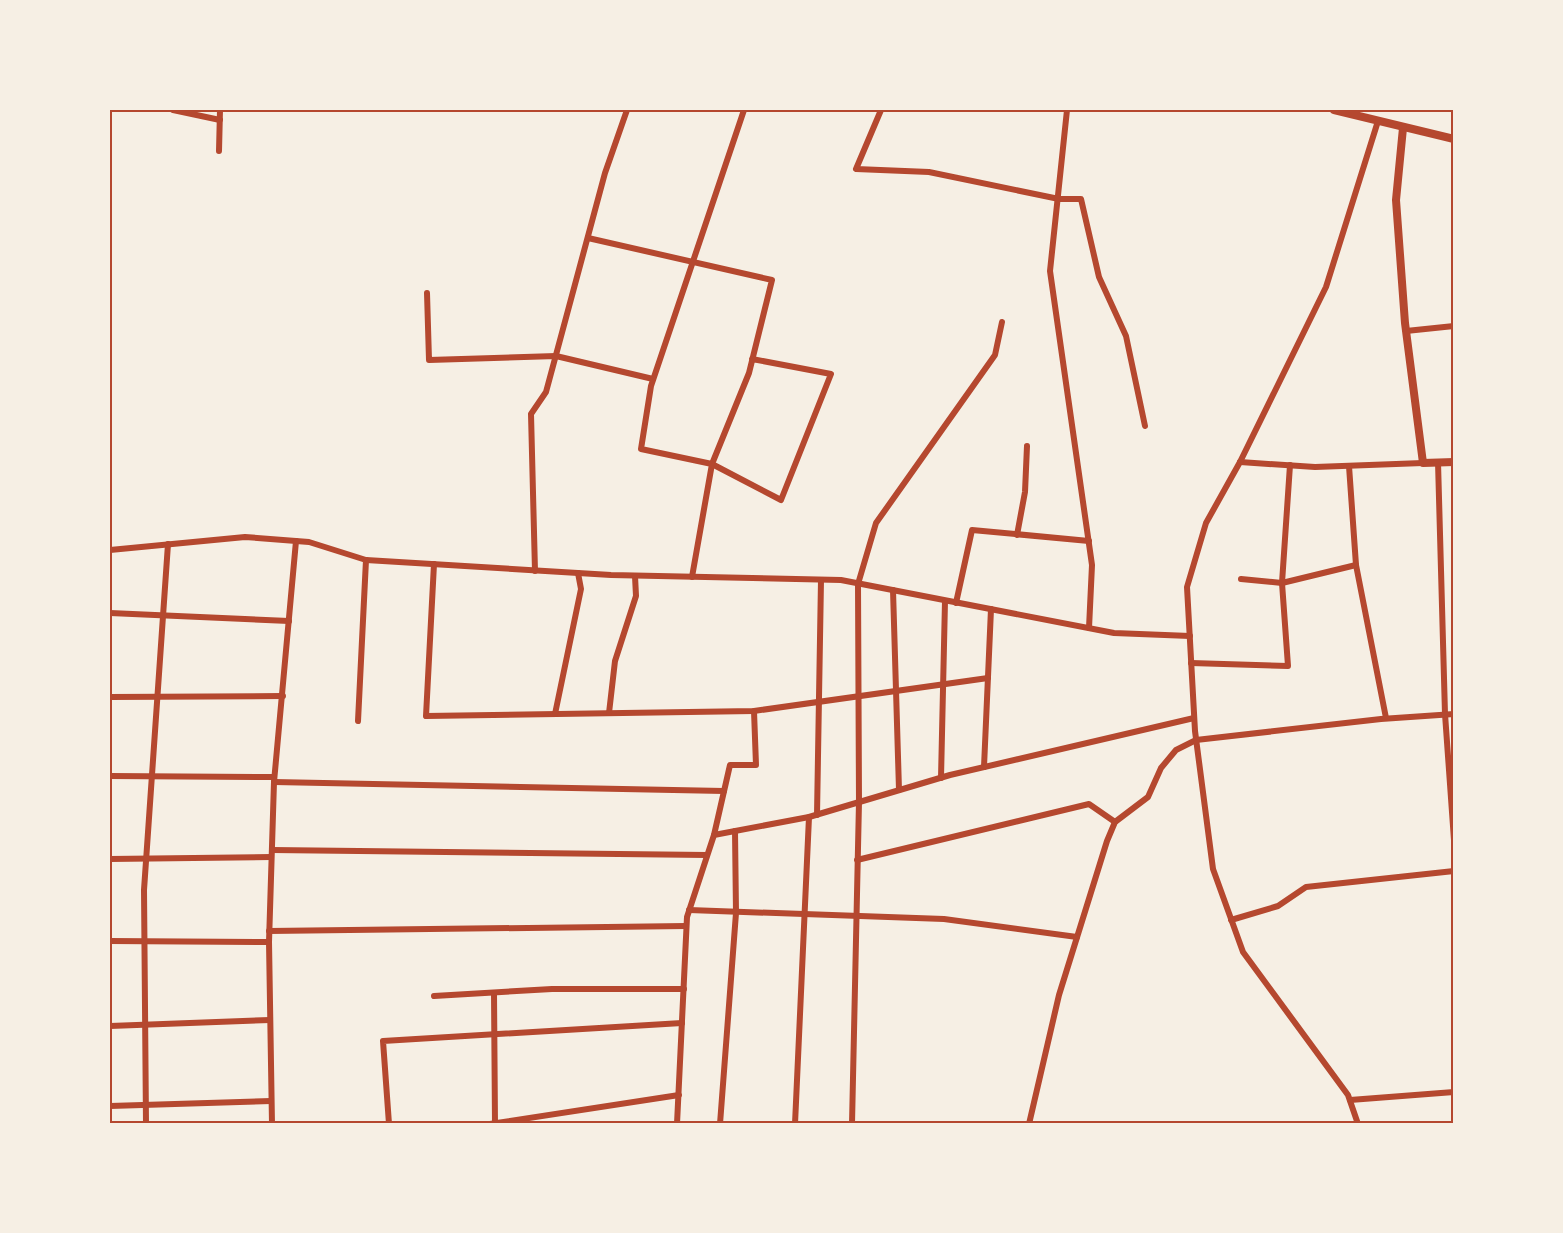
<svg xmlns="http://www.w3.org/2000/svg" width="1563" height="1233" font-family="'PT Sans',sans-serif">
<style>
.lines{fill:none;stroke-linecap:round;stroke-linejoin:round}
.minor{stroke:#b5482f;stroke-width:6}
.tertiary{stroke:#b5482f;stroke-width:8}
.neatline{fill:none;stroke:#b5482f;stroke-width:2}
</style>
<rect width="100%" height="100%" fill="#f6efe4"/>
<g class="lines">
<g class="minor">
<polyline points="173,110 220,120"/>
<polyline points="881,110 856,169 929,172 1059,199 1081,199 1099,277 1126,336 1145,426"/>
<polyline points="1067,110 1050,271 1092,565 1089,628"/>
<polyline points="219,151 220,110"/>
<polyline points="588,238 772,280 749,373 712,464 781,500 831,374 752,359"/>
<polyline points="427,293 429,360 556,356 653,379"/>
<polyline points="1406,331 1454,326"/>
<polyline points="1240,462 1315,467 1423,463"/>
<polyline points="1438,462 1445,714 1454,840"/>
<polyline points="1349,466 1356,565 1386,718"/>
<polyline points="1017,535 1025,492 1027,446"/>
<polyline points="110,550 245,537 309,542 366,560 611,575 841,580 1114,633 1190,636"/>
<polyline points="434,564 426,716 754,711 988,678"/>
<polyline points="535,571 531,414 546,392 605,173 627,110"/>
<polyline points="692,577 712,464 641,449 651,386 744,110"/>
<polyline points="1241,579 1282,583 1356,565"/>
<polyline points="893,590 899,790"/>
<polyline points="956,603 972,530 1089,541"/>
<polyline points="110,613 289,621"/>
<polyline points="1191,663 1288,666 1282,583 1290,465"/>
<polyline points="110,697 283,696"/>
<polyline points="609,713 615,661 636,596 635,576"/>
<polyline points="555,714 581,589 578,573"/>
<polyline points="358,721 366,560"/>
<polyline points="984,767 991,609"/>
<polyline points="110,776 274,777"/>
<polyline points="941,778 945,601"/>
<polyline points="274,782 724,791"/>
<polyline points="817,815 821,580"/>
<polyline points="714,835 730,765 756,765 754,711"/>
<polyline points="272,850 707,855"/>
<polyline points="110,859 271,857"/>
<polyline points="857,860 1089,804 1115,822"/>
<polyline points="689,910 944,919 1077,937"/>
<polyline points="1231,920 1278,906 1306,887 1454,871"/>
<polyline points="269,931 686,926"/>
<polyline points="110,941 269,942"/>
<polyline points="494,993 495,1124"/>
<polyline points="434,996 552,989 684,989"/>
<polyline points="110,1026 270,1020"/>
<polyline points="1350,1100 1454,1092"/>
<polyline points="110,1106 271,1101"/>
<polyline points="146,1124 144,890 168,544"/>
<polyline points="272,1124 269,942 274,782 296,541"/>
<polyline points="389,1124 383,1041 682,1023"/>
<polyline points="490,1124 679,1095"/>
<polyline points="677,1124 687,917 714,835 809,817 950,775 1194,718"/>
<polyline points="720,1124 736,913 735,831"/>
<polyline points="795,1124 809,817"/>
<polyline points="852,1124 859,802 858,584 876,523 995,355 1002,322"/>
<polyline points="1029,1124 1059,995 1107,841 1115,822 1148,797 1161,768 1176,750 1196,740 1381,719 1454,714"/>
<polyline points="1358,1124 1348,1095 1243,952 1213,869 1195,731 1187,587 1206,523 1240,462 1326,287 1378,121"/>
</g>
<g class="tertiary">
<polyline points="1334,110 1454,139"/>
<polyline points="1403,128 1396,200 1405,323 1423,463 1454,462"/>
</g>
</g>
<rect width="1563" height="1233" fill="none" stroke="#f6efe4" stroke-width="222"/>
<rect x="111" y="111" width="1341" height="1011" class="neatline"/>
</svg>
